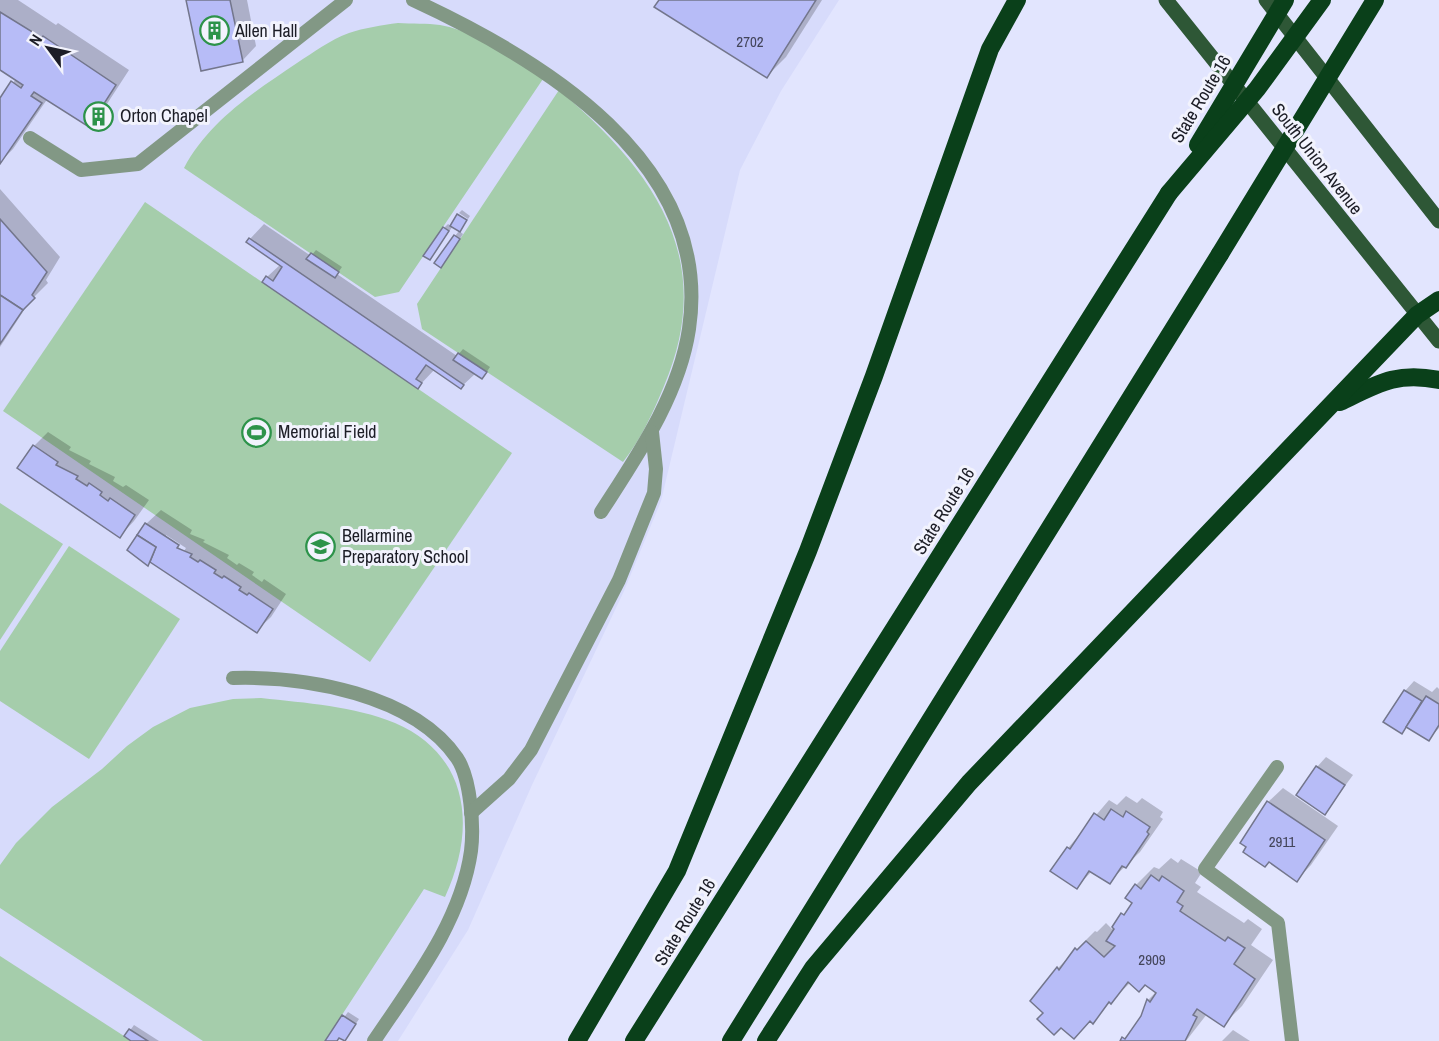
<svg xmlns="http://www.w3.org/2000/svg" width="1439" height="1041" font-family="'Archivo Narrow',sans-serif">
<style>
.built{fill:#d7dbfb}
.green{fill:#a5cdab}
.shadow{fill:#0003;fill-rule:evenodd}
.building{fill:#b7bcf7;stroke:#73768c;stroke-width:1.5}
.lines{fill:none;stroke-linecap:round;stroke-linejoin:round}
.service{stroke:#829885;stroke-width:14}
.primary{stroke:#2e5736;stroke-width:15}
.motorway{stroke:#0a401a;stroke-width:18}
.motorway-bridge{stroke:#0a401a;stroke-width:18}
.labels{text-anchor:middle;stroke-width:6;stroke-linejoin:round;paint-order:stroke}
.number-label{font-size:15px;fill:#43455a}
.poi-label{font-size:18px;fill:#1c1d26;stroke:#f2f3fd;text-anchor:start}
.street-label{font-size:18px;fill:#1c1d26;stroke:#f2f3fd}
</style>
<rect width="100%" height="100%" fill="#e2e5fe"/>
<polygon class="built" points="0,0 839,0 781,91 740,170 661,501 624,591 532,785 468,930 398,1041 0,1041"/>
<g class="green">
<path d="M398 23C412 24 427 23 440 25 479 32 511 58 543 79L399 292 375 297 184 168C209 121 254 92 297 63 314 52 330 40 349 33 364 28 382 25 398 23Z"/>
<path d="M559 90C654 171 718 259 664 386 653 413 641 439 623 462L422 329 417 304Z"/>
<polygon points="145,202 512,453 370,662 3,411"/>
<polygon points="0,503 63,544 0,640"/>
<polygon points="69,546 180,619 89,759 0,701 0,651"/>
<path d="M261 698C306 703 354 706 395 723 471 756 476 830 445 897L424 889 325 1041H203L0 908V865L16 843 52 807 102 769 127 746 153 727 190 708 233 699Z"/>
<polygon points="0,956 124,1036 131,1041 0,1041"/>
</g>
<g class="shadow">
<polygon points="0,0 18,0 56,25 58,23 129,70 105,107 108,114 99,125 89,125 48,98 13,149 0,162 0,100 16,79 0,69"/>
<polygon points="188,0 247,0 256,46 242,61"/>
<polygon points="661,0 822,0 786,57 767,76"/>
<polygon points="0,189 60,257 46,280 48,283 30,301 0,347"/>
<polygon points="462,210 470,216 468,219 459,213"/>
<polygon points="457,216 466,222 459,230 453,226 430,258 444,228 448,224 451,226"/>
<polygon points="264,224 311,256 316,250 342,267 337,274 457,356 463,349 490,367 486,373 476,373 461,387 435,369 418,387 267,277 281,264 250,239"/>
<polygon points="459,231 463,234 445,262 455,236"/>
<polygon points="48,432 71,447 69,450 91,461 89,464 115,477 113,481 123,487 126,485 149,500 134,521 120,536 34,446"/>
<path d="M161 510 192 530 190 534 205 540 203 542 229 555 227 558 237 565 239 563 254 572 252 575 262 582 264 579 286 594 271 617 256 631 151 561 148 564 129 550 146 524ZM166 535 186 548 184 551 166 539Z"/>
<polygon points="1414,681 1432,692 1437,687 1439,689 1439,728 1428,740 1407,726 1402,732 1385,722 1405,691"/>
<polygon points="1326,757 1353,775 1325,813 1317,767"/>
<polygon points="1283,788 1338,826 1311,865 1297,880 1268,802"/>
<polygon points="1126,796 1137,803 1142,798 1163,812 1160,817 1163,819 1140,852 1109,882 1092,871 1077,887 1068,848 1109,800 1117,805"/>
<polygon points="1171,858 1178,863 1181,859 1202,872 1195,883 1201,887 1197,892 1244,923 1248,919 1262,929 1251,945 1273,960 1242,1006 1223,1025 1207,1014 1186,1041 1122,1041 1137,1024 1148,1000 1157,991 1145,983 1131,982 1074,1037 1032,1001 1058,968 1095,931 1097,932 1106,923 1112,929 1134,902 1136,885 1154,867 1159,869"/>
<polygon points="348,1012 359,1019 348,1036 339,1037 337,1041 327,1041"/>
<polygon points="134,1025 159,1041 134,1041 126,1036"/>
<polygon points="1233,1030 1250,1041 1222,1041"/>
</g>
<g class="building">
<polygon points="186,0 230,0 243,62 201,71"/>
<polygon points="659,0 816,0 767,78 654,7"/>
<polygon points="0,12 42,38 43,36 116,85 89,127 34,92 31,96 42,103 0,164 0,98 11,81 21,88 23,85 0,70"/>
<polygon points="100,110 104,119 100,126 89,127"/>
<polygon points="457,214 467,220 460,232 450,226"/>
<polygon points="0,219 47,272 32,295 35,298 23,310 0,295"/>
<polygon points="443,227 449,231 430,260 423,256"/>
<polygon points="454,235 460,239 441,268 434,263"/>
<polygon points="249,238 464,385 461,389 426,365 416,379 422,383 418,389 262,282 266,276 273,281 282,267 246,242"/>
<polygon points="311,253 339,272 335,278 306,259"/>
<polygon points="0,295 23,310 0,344"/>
<polygon points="458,353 487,372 482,379 453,360"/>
<polygon points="33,445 58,462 56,465 78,476 76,479 87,486 89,483 102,492 100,495 108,501 110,498 135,515 120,538 17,468"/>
<polygon points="145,523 179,545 177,548 192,554 190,557 198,562 200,560 216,570 214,573 222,578 224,576 241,587 239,590 247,595 249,593 273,609 257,633 150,562 156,547 137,535"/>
<polygon points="137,535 156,547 148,566 127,550"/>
<polygon points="1404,690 1422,701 1402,734 1383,722"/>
<polygon points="1426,696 1439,704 1439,725 1429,741 1406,727"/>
<polygon points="1316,766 1345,785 1325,815 1296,795"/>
<polygon points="1267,801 1325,840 1297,882 1269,862 1265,867 1243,852 1246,847 1240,843"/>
<polygon points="1111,809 1123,817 1126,811 1150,827 1147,832 1149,834 1126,868 1122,866 1110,884 1089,871 1077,889 1050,871 1067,847 1070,849 1094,813 1104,820"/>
<polygon points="1151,875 1159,881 1162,876 1184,891 1177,902 1183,906 1180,911 1225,941 1228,937 1245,948 1234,964 1255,979 1224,1027 1197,1009 1193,1015 1197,1017 1185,1041 1120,1041 1122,1037 1125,1039 1141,1016 1147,999 1150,1002 1156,993 1145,985 1139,992 1128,982 1111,1004 1109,1002 1093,1024 1090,1021 1074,1039 1061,1028 1054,1035 1037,1019 1043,1013 1030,1001 1057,967 1059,970 1075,948 1077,950 1086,941 1104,957 1115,946 1106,941 1114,929 1112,927 1121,913 1124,915 1132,903 1125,898 1135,884 1141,889"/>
<polygon points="342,1015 356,1024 345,1041 339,1038 337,1041 325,1041"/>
<polygon points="129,1029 148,1041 131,1041 124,1036"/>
</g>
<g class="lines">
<g class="service">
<path d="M413 0C541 59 714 162 689 329 679 396 637 456 601 512"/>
<polyline points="30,138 81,170 138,164 346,0"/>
<path d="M233 678C305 676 413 694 457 758 471 779 474 827 471 851 461 922 412 984 374 1041"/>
<polyline points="1277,767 1205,869 1278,923 1292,1041"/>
<polyline points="471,813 509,779 531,750 619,580 654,493 656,469 652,432"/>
</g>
<g class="primary">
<polyline points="1166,0 1439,341"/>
<polyline points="1266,0 1439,221"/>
</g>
<g class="motorway">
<path d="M1340 402C1377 384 1397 371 1439 380"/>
<polyline points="577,1041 677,871 808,551 874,376 990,49 1017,0"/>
<polyline points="634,1041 1169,193"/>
<polyline points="731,1041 1220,254"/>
<polyline points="766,1041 813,968 969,783 1417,315 1439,300"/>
</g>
<g class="motorway-bridge">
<polyline points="1198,145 1285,0"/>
<polyline points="1169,193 1257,89 1322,0"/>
<polyline points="1220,254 1375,0"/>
</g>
</g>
<defs>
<symbol id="building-ring" viewBox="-11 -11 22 22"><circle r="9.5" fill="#f2f3fd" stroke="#2d934a" stroke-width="1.5"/><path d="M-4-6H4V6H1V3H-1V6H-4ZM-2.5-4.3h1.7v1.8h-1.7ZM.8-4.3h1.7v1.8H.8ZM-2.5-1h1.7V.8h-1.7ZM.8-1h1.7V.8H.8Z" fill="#2d934a"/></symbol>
<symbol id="stadium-ring" viewBox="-11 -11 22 22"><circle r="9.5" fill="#f2f3fd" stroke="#2d934a" stroke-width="1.5"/><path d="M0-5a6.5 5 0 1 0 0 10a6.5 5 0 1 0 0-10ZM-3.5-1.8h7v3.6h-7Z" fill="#2d934a"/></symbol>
<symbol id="school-ring" viewBox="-11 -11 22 22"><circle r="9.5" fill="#f2f3fd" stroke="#2d934a" stroke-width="1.5"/><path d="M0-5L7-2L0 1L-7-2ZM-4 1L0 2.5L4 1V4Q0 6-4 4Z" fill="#2d934a"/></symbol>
</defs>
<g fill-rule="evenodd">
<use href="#building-ring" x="198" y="14" width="33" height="33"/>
<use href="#building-ring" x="82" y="100" width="33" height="33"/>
<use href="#stadium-ring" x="240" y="416" width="33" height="33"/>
<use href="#school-ring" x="304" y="530" width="33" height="33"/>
</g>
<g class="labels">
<g class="number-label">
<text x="750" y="47">2702</text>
<text x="1282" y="847">2911</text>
<text x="1152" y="965">2909</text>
</g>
<g class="poi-label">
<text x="235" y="37">Allen Hall</text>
<text x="120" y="122">Orton Chapel</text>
<text x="278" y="438">Memorial Field</text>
<text x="342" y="542">Bellarmine<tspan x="342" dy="21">Preparatory School</tspan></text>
</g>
<g class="street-label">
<text transform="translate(1201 99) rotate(-59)" y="6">State Route 16</text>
<text transform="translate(1317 159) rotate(52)" y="6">South Union Avenue</text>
<text transform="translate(944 511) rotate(-58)" y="6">State Route 16</text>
<text transform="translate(685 922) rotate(-58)" y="6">State Route 16</text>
</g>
</g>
<g transform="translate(48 48) rotate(303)" stroke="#f2f3fd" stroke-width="4.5" paint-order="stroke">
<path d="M0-4.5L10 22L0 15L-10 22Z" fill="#1c1d26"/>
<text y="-9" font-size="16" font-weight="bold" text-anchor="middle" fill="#1c1d26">N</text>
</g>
</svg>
